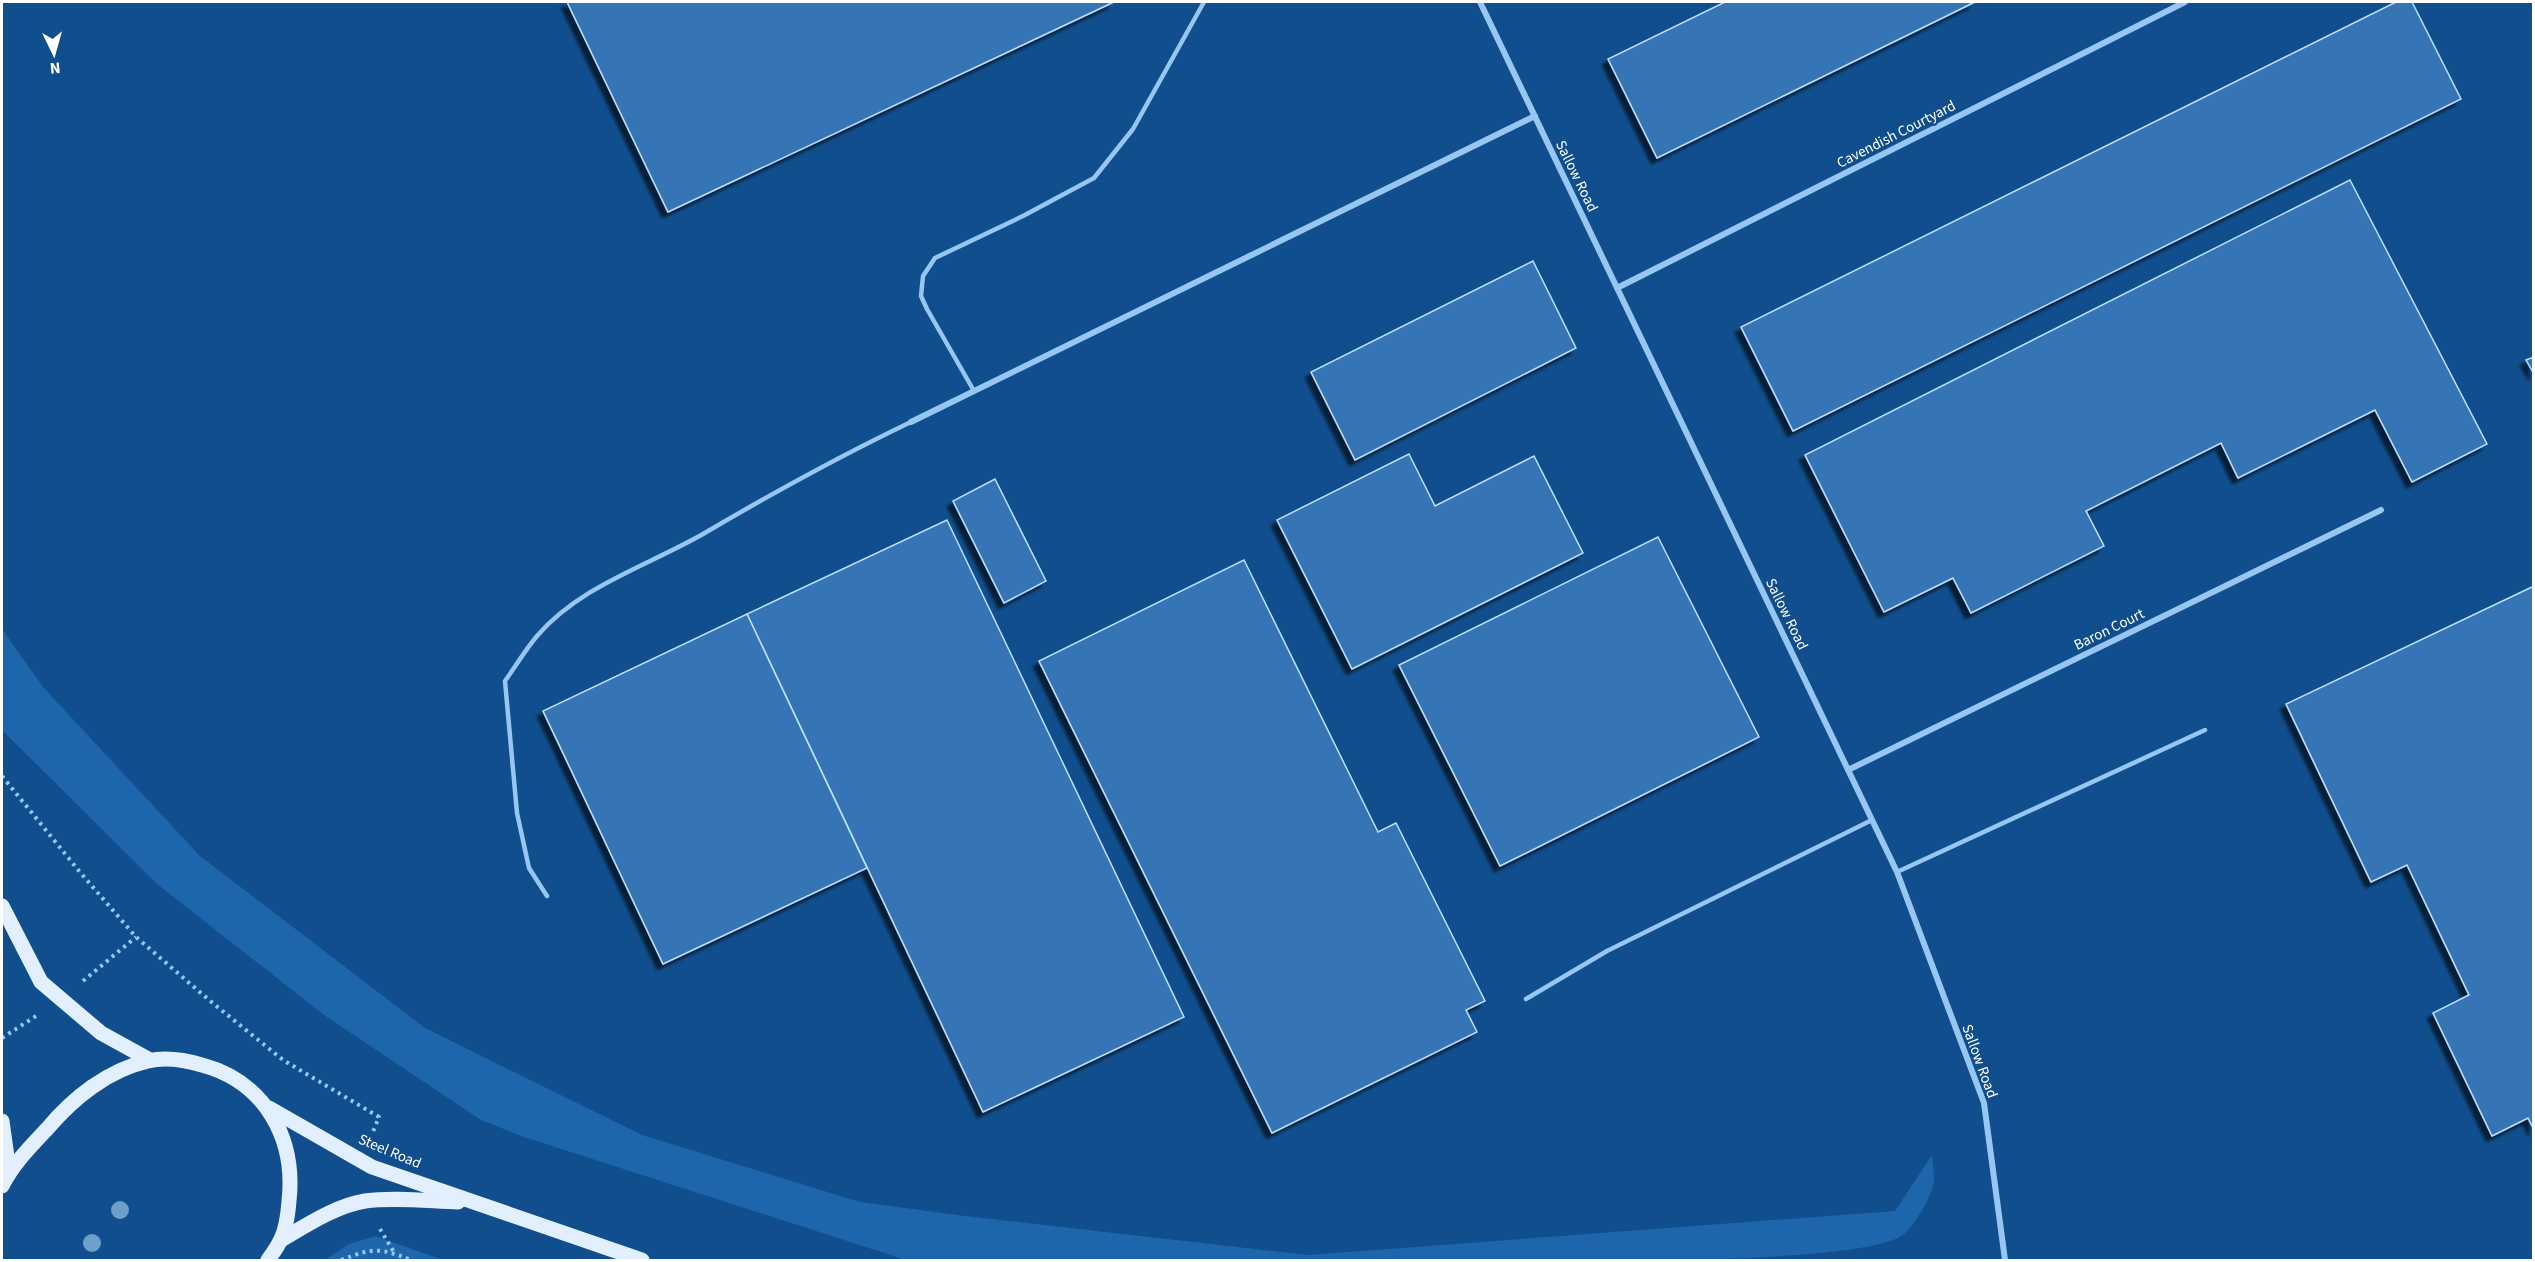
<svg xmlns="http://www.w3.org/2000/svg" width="2535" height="1262" font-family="'Source Sans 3',sans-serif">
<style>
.green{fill:#1e66ab}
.building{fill:#3475b5;stroke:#bedffd;stroke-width:1.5;filter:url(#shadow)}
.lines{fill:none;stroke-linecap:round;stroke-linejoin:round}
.path{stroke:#97c6f3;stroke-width:4;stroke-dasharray:3 4.5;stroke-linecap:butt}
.service{stroke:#97c6f3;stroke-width:4.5}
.minor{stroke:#97c6f3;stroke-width:6}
.primary{stroke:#e2efff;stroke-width:15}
.tree{fill:#709ecb}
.labels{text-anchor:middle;stroke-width:4.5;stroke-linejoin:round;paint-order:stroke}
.street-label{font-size:15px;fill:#fff;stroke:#104e8d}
</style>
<defs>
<filter id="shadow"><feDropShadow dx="-5.5" dy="5.5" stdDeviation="1.5" flood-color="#0009"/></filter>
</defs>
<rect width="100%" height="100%" fill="#104e8d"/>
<g class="green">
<path d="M2 629 43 687 200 856 425 1028 642 1135 860 1202 965 1216 1308 1255 1895 1211 1932 1155C1932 1164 1936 1178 1933 1187 1928 1202 1916 1223 1904 1234 1879 1256 1722 1259 1681 1260H906L521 1136 481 1120 324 1015 157 884 2 730Z"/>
<polygon points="375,1236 443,1260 325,1260 349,1244"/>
</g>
<g class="building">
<polygon points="567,2 1114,2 668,212"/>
<polygon points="1725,2 1975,2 1657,158 1608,59"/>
<polygon points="2396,2 2412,2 2461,99 1793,431 1741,327"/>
<polygon points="2350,180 2487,444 2412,482 2375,410 2238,478 2221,443 2086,511 2104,546 1971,613 1953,578 1884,612 1805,455"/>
<polygon points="1533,261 1576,348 1355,460 1311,372"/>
<polygon points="2534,357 2534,374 2526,360"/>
<polygon points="1409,454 1435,506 1534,456 1583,553 1352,669 1277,520"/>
<polygon points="995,479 1046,581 1004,603 953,501"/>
<polygon points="947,520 1184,1017 983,1112 747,614"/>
<polygon points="1658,537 1759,737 1500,866 1399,665"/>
<polygon points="1244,560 1378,832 1396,823 1485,1001 1466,1010 1477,1032 1272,1133 1039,661"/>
<polygon points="2534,586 2534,1130 2528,1118 2492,1136 2433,1013 2469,995 2407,865 2371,882 2286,704"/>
<polygon points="747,614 867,868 663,964 543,711"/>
</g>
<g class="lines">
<g class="path">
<polyline points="2,776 79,871 136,937 209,1000 283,1060 379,1117 372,1134"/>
<polyline points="83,981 136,937"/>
<polyline points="2,1038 36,1016"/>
<polyline points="380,1229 395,1254"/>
<path d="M341 1260C373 1248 378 1247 411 1260"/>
</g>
<g class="service">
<polyline points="974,391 927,309 921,296 923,276 935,258 1023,216 1094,178 1133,129 1204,2"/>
<polyline points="1897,872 2205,730"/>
<path d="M547 896 529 868 517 813 505 681C516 666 525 650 537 636 580 586 647 566 703 534 771 494 840 456 911 422"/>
<polyline points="1526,999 1607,951 1872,820"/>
</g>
<g class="minor">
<polyline points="1480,2 1897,872 1984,1103 2005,1260"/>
<polyline points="1617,288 2185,2"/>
<polyline points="911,422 1535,116"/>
<polyline points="1848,770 2381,510"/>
</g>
<g class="primary">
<polyline points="2,906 41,982 101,1033 150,1060"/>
<polyline points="269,1108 372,1167 642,1260"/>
<polyline points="2,1121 9,1171"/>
<path d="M2 1186C13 1164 30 1147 47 1129 73 1098 108 1070 148 1061 165 1057 185 1060 202 1065 265 1082 296 1138 289 1201 288 1214 286 1230 280 1241 277 1248 272 1254 268 1260"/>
<path d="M281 1240C307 1225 335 1206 365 1201 395 1197 428 1201 458 1202"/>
</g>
</g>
<g class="tree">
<circle cx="120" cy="1210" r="9"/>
<circle cx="92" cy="1243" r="9"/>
</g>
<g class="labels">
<g class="street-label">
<text transform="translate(1896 134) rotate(-27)" y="5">Cavendish Courtyard</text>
<text transform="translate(1577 176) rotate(64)" y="5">Sallow Road</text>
<text transform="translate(1787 614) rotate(64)" y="5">Sallow Road</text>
<text transform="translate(2109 629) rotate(-26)" y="5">Baron Court</text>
<text transform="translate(1980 1061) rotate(70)" y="5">Sallow Road</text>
<text transform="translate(390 1151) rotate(23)" y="5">Steel Road</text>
</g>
</g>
<rect width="2535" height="1262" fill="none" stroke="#ffffff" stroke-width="6"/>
<g transform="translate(54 54) rotate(175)" stroke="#104e8d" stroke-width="4.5" paint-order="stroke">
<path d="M0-4.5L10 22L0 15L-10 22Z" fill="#ffffff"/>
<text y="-9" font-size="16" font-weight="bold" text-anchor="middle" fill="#ffffff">N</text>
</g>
</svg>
